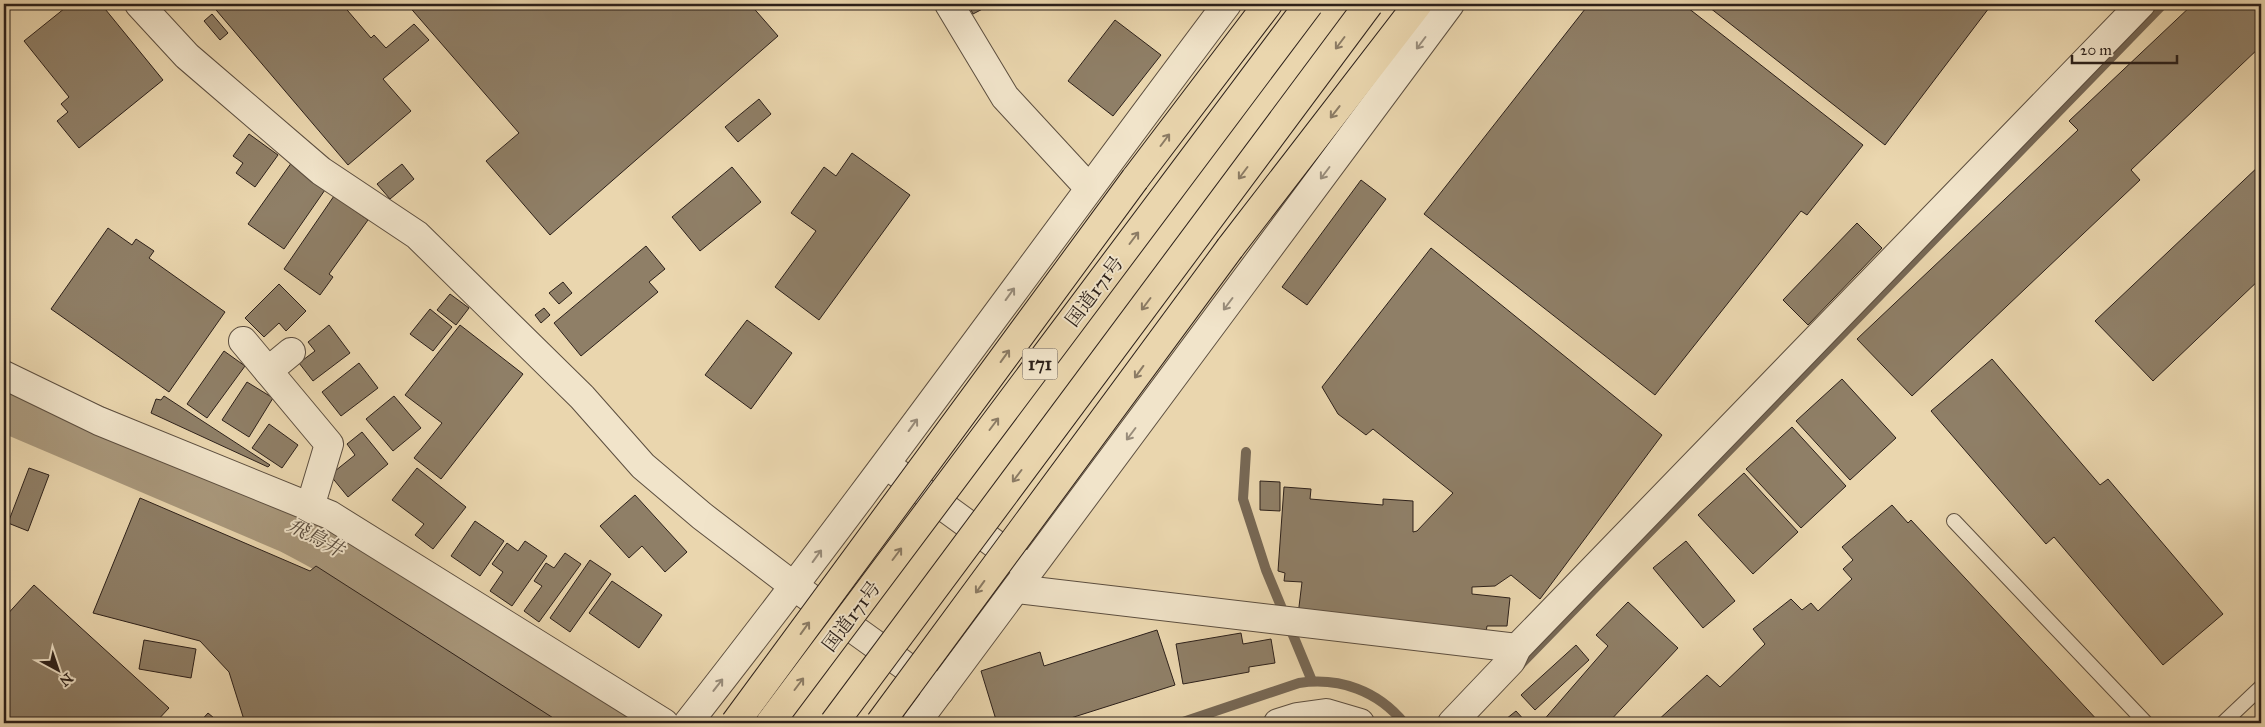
<svg xmlns="http://www.w3.org/2000/svg" width="2265" height="727" font-family="'IM FELL Great Primer','Noto Serif JP',serif">
<style>
.lines{fill:none;stroke-linecap:round;stroke-linejoin:round}
.stream{stroke:#776855;stroke-width:10}
.river{stroke:#a9987c;stroke-width:64}
.building{fill:#8f7f67;stroke:#2c201a}
.lane-casing{stroke:#5c4e3f;stroke-width:16}
.street-casing{stroke:#5c4e3f;stroke-width:30}
.highway-casing{stroke:#2c201a;stroke-width:30}
.lane{stroke:#f1e4ca;stroke-width:14}
.street{stroke:#f1e4ca;stroke-width:28}
.highway{stroke:#ead6ae;stroke-width:28}
.highway-bridge-casing{stroke:#2c201a;stroke-width:30;stroke-linecap:butt}
.highway-bridge{stroke:#ead6ae;stroke-width:28}
.oneway{stroke:#8b7b64}
.oneway2{stroke:#988c7b}
.labels{text-anchor:middle;stroke-width:4;stroke-linejoin:round;paint-order:stroke}
.shield{fill:#f1e4ca;stroke:#675b4f;stroke-width:1}
.shield-label{font-size:18px;font-weight:bold;fill:#2c201a}
.street-label{font-size:19px;fill:#2c201a;stroke:#f1e4ca}
.water-label{font-size:20px;font-style:italic;fill:#584a3c;stroke:#f1e4ca}
</style>
<rect width="100%" height="100%" fill="#ead6ae"/>
<filter id="stains"><feTurbulence type="fractalNoise" baseFrequency=".004" numOctaves="4"/><feColorMatrix values="0 0 0 0 .2 0 0 0 0 .09 0 0 0 0 .02 0 0 0 .5 -.17"/></filter>
<radialGradient id="worn" r=".72"><stop offset=".6" stop-color="#630" stop-opacity="0"/><stop offset="1" stop-color="#630" stop-opacity=".3"/></radialGradient>
<g class="lines">
<g class="stream">
<polyline points="1246,452 1243,499 1266,570 1312,681"/>
<polyline points="1519,666 2163,4"/>
<path d="M1180 723 1299 683C1340 677 1378 691 1404 723"/>
</g>
<path class="river" d="M4 399 293 522C401 577 502 655 602 723"/>
</g>
<g class="building">
<polygon points="70,4 101,4 163,80 79,148 57,121 68,112 61,104 69,97 24,41"/>
<polygon points="211,4 320,4 322,6 325,4 342,4 371,38 374,35 386,48 414,24 429,40 383,79 411,111 348,165"/>
<polygon points="407,4 750,4 778,36 550,235 486,161 519,133"/>
<polygon points="968,4 992,4 973,14"/>
<polygon points="1589,4 1683,4 1863,145 1807,215 1801,211 1655,395 1424,214"/>
<polygon points="1705,4 1992,4 1885,145"/>
<polygon points="2193,4 2261,4 2261,46 2131,170 2140,180 1912,396 1857,339 2078,130 2069,121"/>
<polygon points="212,14 228,33 220,40 204,21"/>
<polygon points="1115,20 1161,55 1113,116 1068,81"/>
<polygon points="759,99 771,114 738,142 725,127"/>
<polygon points="249,134 278,155 255,187 236,173 243,163 233,156"/>
<polygon points="852,153 910,195 819,320 775,287 816,231 791,213 824,167 836,176"/>
<polygon points="292,162 327,187 284,249 248,224"/>
<polygon points="402,164 414,179 390,199 377,184"/>
<polygon points="2261,164 2261,278 2153,381 2095,321"/>
<polygon points="732,167 761,202 700,251 672,217"/>
<polygon points="1361,180 1386,199 1307,305 1282,287"/>
<polygon points="334,196 368,220 329,274 333,277 320,295 284,269"/>
<polygon points="1857,223 1882,248 1808,325 1783,300"/>
<polygon points="108,228 132,245 136,239 154,251 149,258 225,312 169,392 51,309"/>
<polygon points="646,246 665,269 649,282 658,292 581,356 554,323"/>
<polygon points="1431,248 1662,435 1540,599 1511,575 1495,586 1472,587 1472,594 1510,598 1507,626 1487,626 1486,632 1298,615 1302,582 1284,581 1285,573 1278,571 1284,487 1311,489 1310,499 1383,505 1383,499 1413,501 1413,532 1417,531 1453,493 1373,429 1366,435 1338,414 1322,387"/>
<polygon points="563,282 572,293 559,304 549,293"/>
<polygon points="279,284 306,311 286,331 279,323 264,337 245,318"/>
<polygon points="450,294 469,308 456,325 437,310"/>
<polygon points="544,308 550,315 541,323 535,315"/>
<polygon points="430,309 452,327 433,351 410,334"/>
<polygon points="747,320 792,353 751,409 705,375"/>
<polygon points="329,325 350,353 313,381 299,363 315,351 308,342"/>
<polygon points="460,325 523,374 441,479 414,458 442,423 405,395"/>
<polygon points="224,351 245,366 207,418 187,404"/>
<polygon points="1992,359 2100,485 2108,479 2223,614 2163,665 2054,537 2046,544 1931,411"/>
<polygon points="359,363 378,388 341,416 322,392"/>
<polygon points="1842,379 1896,438 1850,480 1796,421"/>
<polygon points="247,382 273,398 249,437 222,420"/>
<polygon points="164,396 270,465 268,467 151,413 156,399 161,400"/>
<polygon points="394,396 421,428 393,451 366,419"/>
<polygon points="269,424 298,445 282,468 252,448"/>
<polygon points="1792,427 1846,486 1801,528 1746,469"/>
<polygon points="362,432 388,464 348,497 330,475 355,455 347,444"/>
<polygon points="29,468 49,475 28,531 8,523"/>
<polygon points="417,468 466,507 433,549 415,535 424,524 392,500"/>
<polygon points="1744,473 1798,532 1753,574 1698,515"/>
<polygon points="1260,481 1280,482 1280,511 1260,510"/>
<polygon points="635,495 687,552 665,572 642,546 629,558 600,526"/>
<polygon points="140,498 310,571 316,566 561,723 245,723 229,672 200,641 93,613"/>
<polygon points="1892,505 1908,523 1911,520 2100,723 1655,723 1707,675 1720,687 1765,644 1753,629 1791,599 1802,610 1811,603 1818,611 1852,579 1843,569 1853,560 1842,547"/>
<polygon points="475,521 504,541 480,576 451,556"/>
<polygon points="525,541 547,556 512,606 490,591 503,572 492,564 507,543 518,551"/>
<polygon points="1686,541 1735,601 1703,628 1653,568"/>
<polygon points="565,553 581,564 539,622 524,611 542,586 534,581 546,563 554,568"/>
<polygon points="590,560 611,574 570,632 550,618"/>
<polygon points="612,581 662,615 639,648 589,613"/>
<polygon points="34,585 169,708 155,723 4,723 4,618"/>
<polygon points="1628,602 1678,648 1608,723 1544,723 1542,722 1608,646 1596,635"/>
<polygon points="1157,630 1175,685 1055,723 997,723 981,671 1040,652 1044,666"/>
<polygon points="1241,633 1243,644 1271,639 1275,663 1249,667 1249,672 1183,684 1176,644"/>
<polygon points="144,640 196,649 191,678 139,669"/>
<polygon points="1576,645 1589,660 1535,710 1521,695"/>
<polygon points="1516,711 1527,723 1501,723"/>
<polygon points="208,713 220,723 199,723"/>
</g>
<g class="lines">
<defs>
<g id="lane">
<polyline points="1954,521 2146,723"/>
<polyline points="2223,723 2261,687"/>
</g>
<g id="street">
<polyline points="139,4 187,56 321,171 417,235 582,397 643,466 702,516 795,587 940,691"/>
<polyline points="949,4 1005,97 1089,188"/>
<polyline points="243,341 329,444 310,507"/>
<polyline points="268,371 291,352"/>
<polyline points="4,375 99,421 330,515 664,723"/>
<polyline points="892,469 1025,566"/>
<polyline points="1016,589 1517,648"/>
<path d="M688 723C873 487 1047 243 1227 4"/>
<polyline points="916,723 1450,4"/>
<polyline points="1278,723 1297,717 1326,713 1360,723"/>
<polyline points="1452,723 1511,661 1517,648 2141,4"/>
</g>
<g id="highway">
<polyline points="1135,179 1268,4"/>
<polyline points="1230,248 1418,4"/>
</g>
</defs>
<use href="#lane" class="lane-casing"/>
<use href="#street" class="street-casing"/>
<use href="#highway" class="highway-casing"/>
<use href="#lane" class="lane"/>
<use href="#street" class="street"/>
<use href="#highway" class="highway"/>
<defs>
<g id="highway-bridge">
<polyline points="735,723 1135,179"/>
<polyline points="770,723 1309,4"/>
<polyline points="834,723 1369,4"/>
<polyline points="880,723 1230,248"/>
</g>
</defs>
<use href="#highway-bridge" class="highway-bridge-casing"/>
<use href="#highway-bridge" class="highway-bridge"/>
</g>
<defs><path id="oneway-shaft" d="M-6 0H5M1.5-3L5.5 0L1.5 3" fill="none" stroke-width="1.6" stroke-linecap="round" stroke-linejoin="round" transform="scale(1.25)"/></defs>
<g class="oneway">
<use href="#oneway-shaft" transform="translate(1340 43) rotate(127)"/>
<use href="#oneway-shaft" transform="translate(1335 112) rotate(128)"/>
<use href="#oneway-shaft" transform="translate(1165 140) rotate(-53)"/>
<use href="#oneway-shaft" transform="translate(1243 173) rotate(127)"/>
<use href="#oneway-shaft" transform="translate(1134 238) rotate(-53)"/>
<use href="#oneway-shaft" transform="translate(1146 304) rotate(127)"/>
<use href="#oneway-shaft" transform="translate(1005 356) rotate(-54)"/>
<use href="#oneway-shaft" transform="translate(1139 372) rotate(126)"/>
<use href="#oneway-shaft" transform="translate(994 424) rotate(-53)"/>
<use href="#oneway-shaft" transform="translate(1017 476) rotate(127)"/>
<use href="#oneway-shaft" transform="translate(897 554) rotate(-53)"/>
<use href="#oneway-shaft" transform="translate(980 587) rotate(126)"/>
<use href="#oneway-shaft" transform="translate(805 628) rotate(-54)"/>
<use href="#oneway-shaft" transform="translate(799 684) rotate(-53)"/>
</g>
<g class="oneway2">
<use href="#oneway-shaft" transform="translate(1421 43) rotate(127)"/>
<use href="#oneway-shaft" transform="translate(1325 173) rotate(127)"/>
<use href="#oneway-shaft" transform="translate(1010 294) rotate(-54)"/>
<use href="#oneway-shaft" transform="translate(1228 304) rotate(127)"/>
<use href="#oneway-shaft" transform="translate(913 425) rotate(-54)"/>
<use href="#oneway-shaft" transform="translate(1131 434) rotate(127)"/>
<use href="#oneway-shaft" transform="translate(817 556) rotate(-54)"/>
<use href="#oneway-shaft" transform="translate(718 685) rotate(-52)"/>
</g>
<g class="labels">
<rect class="shield" x="1022.5" y="348.5" width="35" height="31" rx="4"/>
<g class="shield-label">
<text x="1040" y="370">171</text>
</g>
<g class="street-label">
<text transform="translate(1094 291) rotate(-53)" y="7">国道171号</text>
<text transform="translate(851 616) rotate(-53)" y="7">国道171号</text>
</g>
<g class="water-label">
<text transform="translate(316 537) rotate(28)" y="7">飛鳥井</text>
</g>
</g>
<rect width="2265" height="727" fill="none" stroke="#ead6ae" stroke-width="20"/>
<rect x="5" y="5" width="2255" height="717" fill="none" stroke="#2c201a" stroke-width="2.5"/>
<rect x="10" y="10" width="2245" height="707" fill="none" stroke="#2c201a"/>
<g transform="translate(58 670) rotate(140)" stroke="#f1e4ca" stroke-width="4" paint-order="stroke">
<path d="M0-4L9 19L0 12L-9 19Z" fill="#2c201a"/>
<text y="-8" font-size="14" font-weight="bold" text-anchor="middle" fill="#2c201a">N</text>
</g>
<path d="M2072 55v8h105v-8" fill="none" stroke="#2c201a" stroke-width="2.5"/>
<text x="2080" y="55" font-size="15" fill="#2c201a" stroke="#f1e4ca" stroke-width="4" paint-order="stroke">20 m</text>
<rect width="100%" height="100%" filter="url(#stains)"/>
<rect width="100%" height="100%" fill="url(#worn)"/>
</svg>
